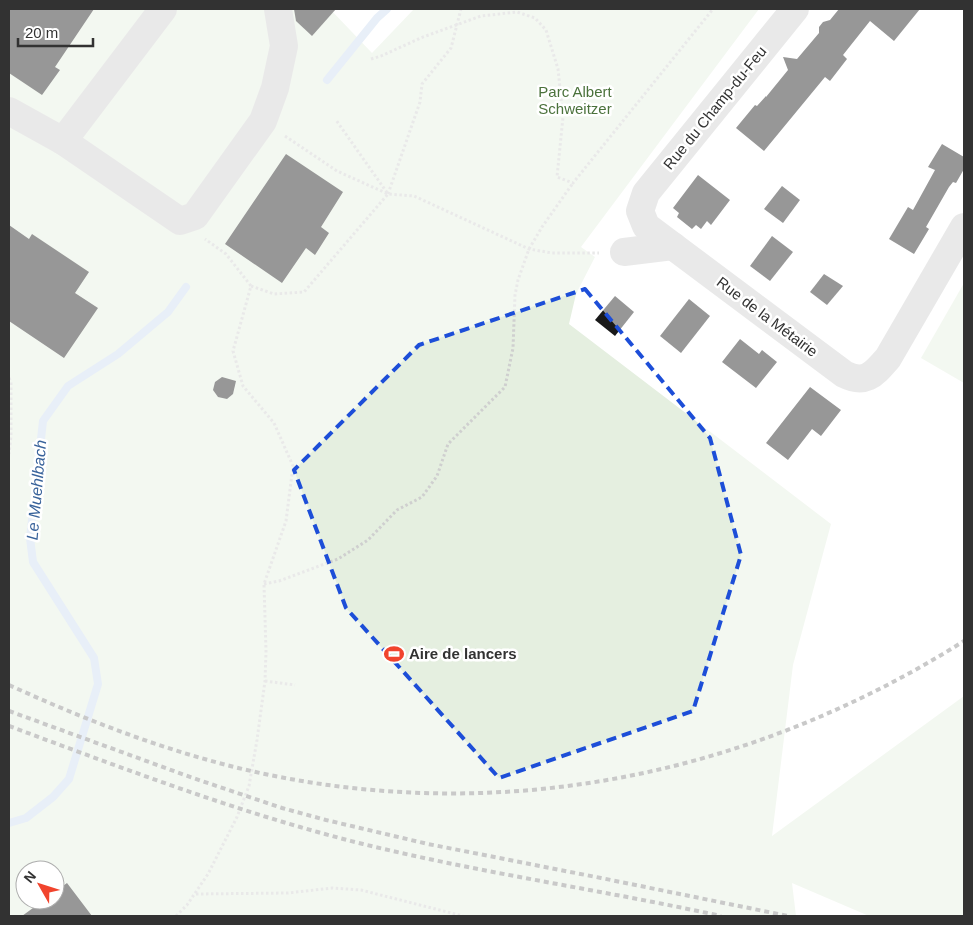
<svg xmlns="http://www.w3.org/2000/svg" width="973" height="925" font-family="Helvetica,sans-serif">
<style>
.green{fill:#e5efe0;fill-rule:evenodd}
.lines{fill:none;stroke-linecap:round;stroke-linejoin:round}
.stream{stroke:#ccdbf0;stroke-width:8}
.building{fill:#191919}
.path{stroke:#cfcfcf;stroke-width:3;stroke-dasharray:2.5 2.5;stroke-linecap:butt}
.minor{stroke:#cfcfcf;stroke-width:28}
.rail{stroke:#878787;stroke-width:4;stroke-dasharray:5 4;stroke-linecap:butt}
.marked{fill:none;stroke:#1d4ed8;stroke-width:4;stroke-dasharray:10 6;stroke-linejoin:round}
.labels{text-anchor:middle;stroke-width:5;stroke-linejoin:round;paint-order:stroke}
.park-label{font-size:15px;fill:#4b723c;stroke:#fff}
.street-label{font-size:15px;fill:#323232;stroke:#fff}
.poi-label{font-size:15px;font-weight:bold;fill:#323232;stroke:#fff;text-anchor:start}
.water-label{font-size:16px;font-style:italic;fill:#39639b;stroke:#fff}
</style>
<rect width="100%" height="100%" fill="#fff"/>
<g class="green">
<path d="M9 9H330L372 53 414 9H759L581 247 595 257 576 294 569 324 831 524 793 665 772 836 964 696V916H869L792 883 796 916H9ZM25 870H55V900H25Z"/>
<polygon points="964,283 964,383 921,358"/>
</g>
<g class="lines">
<g class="stream">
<polyline points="327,80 377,18 387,9"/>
<polyline points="9,823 26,818 53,797 69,779 98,684 94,658 33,562 30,538 43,421 68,386 118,354 168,312 186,287"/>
</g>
</g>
<g class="building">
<polygon points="9,9 94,9 55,67 60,70 42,95 9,73"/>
<polygon points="294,9 336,9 312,36 296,21"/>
<polygon points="839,9 920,9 894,41 870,21 843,55 847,59 830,81 825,77 764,151 736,128 755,105 757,106 766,96 766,97 788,70 783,57 797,59 819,33 819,27 823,22 830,20"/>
<polygon points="942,144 964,157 964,169 956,183 953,182 949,187 926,227 929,229 914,254 889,239 908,207 913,210 935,170 928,167"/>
<polygon points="286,154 343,192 321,227 329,233 315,255 306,248 282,283 225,244"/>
<polygon points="698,175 730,200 711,225 707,221 701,229 696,225 692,229 677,217 679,213 673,208"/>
<polygon points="782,186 800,200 783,223 764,209"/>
<polygon points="9,225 29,239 32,234 89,272 75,293 98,308 64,358 9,321"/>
<polygon points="772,236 793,252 770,281 750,266"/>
<polygon points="824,274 843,286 827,305 810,292"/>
<polygon points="615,296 634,312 615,336 595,320"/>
<polygon points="689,299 710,316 681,353 660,336"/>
<polygon points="740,339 759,354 762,350 777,362 756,388 722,362"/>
<polygon points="222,377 236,381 233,394 227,399 218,397 213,390 215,382"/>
<polygon points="810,387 841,410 821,436 812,429 788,460 766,443"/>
<polygon points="67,883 92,916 22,916 44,900 55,900 55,892"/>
</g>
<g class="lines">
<g class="path">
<polyline points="371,59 381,56 423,37 481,16 517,12 535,18 546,30 558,69 563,117 557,177 573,183 713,9"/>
<polyline points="285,136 337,171 388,194 414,196 529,249 552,253 599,253"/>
<polyline points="388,194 420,102 422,84 451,48 461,9"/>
<polyline points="251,286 274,294 304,292 388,194 336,120"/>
<polyline points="9,378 11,382 11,436 9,454"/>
<polyline points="264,584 279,581 338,559 368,540 397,510 422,497 437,476 448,444 505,387 513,348 515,295 518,280 529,249 542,227 573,183"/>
<polyline points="265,681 295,685"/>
<polyline points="196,894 288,893 332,888 361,890 463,916"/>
<polyline points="176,916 187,905 208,874 237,817 249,786 257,740 265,681 266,651 264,584 286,521 293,466 274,423 243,386 233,351 251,286 226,254 205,239"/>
</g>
<g class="minor">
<polyline points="163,9 63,141 180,221 195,216 263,121 275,88 284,46 278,9"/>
<path d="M795 9 646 193 640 211 646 226 844 374C866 385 874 374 888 358L964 227"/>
<polyline points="9,111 63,141"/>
<polyline points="624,252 673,246"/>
</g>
<g class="rail">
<path d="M9 685C90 722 173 754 260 773 506 826 753 774 964 641"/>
<polyline points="9,711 193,778 282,808 326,820 428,844 601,878 788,916"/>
<path d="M9 726C125 769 242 814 363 844 481 873 602 890 721 916"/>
</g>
</g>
<path d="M0 0H973V925H0ZM585 289 710 438 741 555 693 711 499 778 346 608 294 470 419 345Z" fill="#fff" fill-opacity=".55" fill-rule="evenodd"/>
<path class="marked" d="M585 289 710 438 741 555 693 711 499 778 346 608 294 470 419 345Z"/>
<defs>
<symbol id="stadium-bare" viewBox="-9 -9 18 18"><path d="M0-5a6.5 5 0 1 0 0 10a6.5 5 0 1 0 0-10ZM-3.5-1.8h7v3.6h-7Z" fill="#f1442d" stroke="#fff" stroke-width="2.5" paint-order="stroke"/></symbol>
</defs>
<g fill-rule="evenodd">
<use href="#stadium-bare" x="380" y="640" width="28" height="28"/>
</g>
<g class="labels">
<g class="park-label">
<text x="575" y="97">Parc Albert<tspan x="575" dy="17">Schweitzer</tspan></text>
</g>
<g class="street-label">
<text transform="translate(715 108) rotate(-51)" y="5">Rue du Champ-du-Feu</text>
<text transform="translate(767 317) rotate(37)" y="5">Rue de la Métairie</text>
</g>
<g class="poi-label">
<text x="409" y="659">Aire de lancers</text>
</g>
<g class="water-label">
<text transform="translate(36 490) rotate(-85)" y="6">Le Muehlbach</text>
</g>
</g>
<rect width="973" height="925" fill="none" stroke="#323232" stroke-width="20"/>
<g transform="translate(40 885) rotate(309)"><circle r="24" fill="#ffffff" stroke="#adadad"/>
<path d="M0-4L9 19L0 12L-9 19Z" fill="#f1442d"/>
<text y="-8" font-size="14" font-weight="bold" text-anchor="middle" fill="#323232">N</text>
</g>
<path d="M18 38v8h75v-8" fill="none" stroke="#323232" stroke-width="2.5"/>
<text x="25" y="38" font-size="15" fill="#323232" stroke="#ffffff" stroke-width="4" paint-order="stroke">20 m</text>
</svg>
